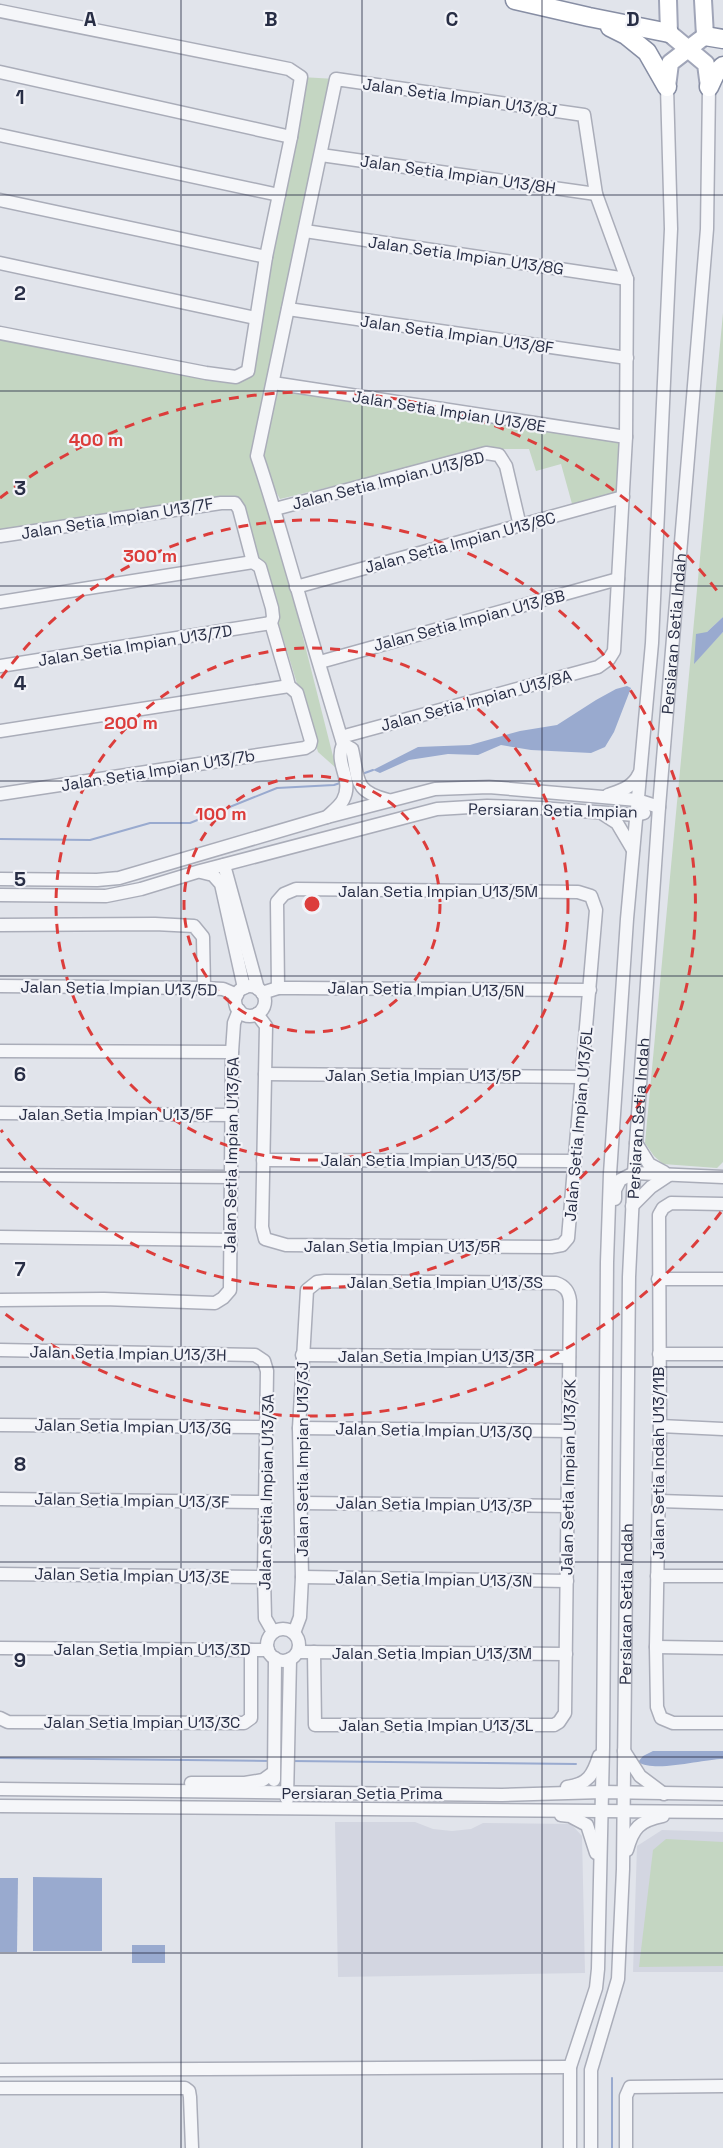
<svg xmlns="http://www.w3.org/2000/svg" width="723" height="2148" font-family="'Space Grotesk',sans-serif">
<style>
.built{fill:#d3d6e1}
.green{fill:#c4d6c2}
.water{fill:#99aacf}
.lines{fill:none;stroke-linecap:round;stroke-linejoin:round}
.stream{stroke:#99aacf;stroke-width:2}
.minor-casing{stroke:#aaadb9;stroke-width:15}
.major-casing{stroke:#a0a5b8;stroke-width:20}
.highway-casing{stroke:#878ea4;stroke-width:21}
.minor{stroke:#f5f6f9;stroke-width:12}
.major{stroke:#fff;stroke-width:16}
.highway{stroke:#fff;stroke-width:18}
.grid{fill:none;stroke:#282e45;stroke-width:1.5;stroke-opacity:0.55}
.ring{fill:none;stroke:#dc3d3b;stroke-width:3;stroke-dasharray:10 8}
.labels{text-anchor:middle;stroke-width:4.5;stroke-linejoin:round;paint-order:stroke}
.street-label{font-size:16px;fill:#282e45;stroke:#f2f3f8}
.grid-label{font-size:20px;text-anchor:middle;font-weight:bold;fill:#282e45;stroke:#f2f3f8;stroke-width:4.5;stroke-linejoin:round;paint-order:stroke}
.centre{fill:#dc3d3b;stroke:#f2f3f8;stroke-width:3}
.ring-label{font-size:18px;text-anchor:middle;font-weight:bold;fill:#dc3d3b;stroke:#f2f3f8;stroke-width:4.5;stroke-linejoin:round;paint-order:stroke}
</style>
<rect width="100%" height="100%" fill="#e1e4eb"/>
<g class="built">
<polygon points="335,1822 415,1822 433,1829 452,1831 471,1829 483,1823 571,1824 582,1836 585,1973 338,1977"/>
<polygon points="662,1830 723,1832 723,1972 633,1972 637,1846"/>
</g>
<g class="green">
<polygon points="301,77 336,79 273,383 626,437 623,497 574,511 561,464 536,471 529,449 487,449 280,499 258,459 336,768 318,752 241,501 234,497 0,532 0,338 206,373 248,371"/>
<polygon points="723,313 723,617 707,632 694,663 723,632 723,1162 717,1168 663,1164 654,1156 645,1143"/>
<polygon points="666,1839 723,1842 723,1966 639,1967 653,1850"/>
</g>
<g class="water">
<polygon points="723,617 723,632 694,664 696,634 707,632"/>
<polygon points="627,686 631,688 614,732 605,747 591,753 531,750 501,745 478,755 448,754 409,760 380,773 373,770 418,747 470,745 520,731 557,725 596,700 616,689"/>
<path d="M653 1751H723V1759C703 1759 655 1773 638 1762L643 1756Z"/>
<polygon points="33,1877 102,1878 102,1951 33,1951"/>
<polygon points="0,1878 18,1878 17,1952 0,1952"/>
<rect x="132" y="1945" width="33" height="18"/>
</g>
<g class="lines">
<g class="stream">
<polyline points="362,774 373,770"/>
<polyline points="0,839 90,840 150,823 190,823 277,788 334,785 343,782"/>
<polyline points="0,1758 271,1761"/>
<polyline points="291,1761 576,1764"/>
<polyline points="612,2148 612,2078"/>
</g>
<defs>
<g id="minor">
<polyline points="0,11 289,69 301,77 291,137 266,257 248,371 236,377 206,373 0,333"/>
<polyline points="0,72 291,137"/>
<polyline points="0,135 279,195"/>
<polyline points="321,155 596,194"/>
<polyline points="0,200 266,257"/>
<polyline points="305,231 627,279"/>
<polyline points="0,263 255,318"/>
<polyline points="288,309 627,358"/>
<polyline points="273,383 626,437"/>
<polyline points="275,509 486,453 499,455 506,466 520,526"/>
<polyline points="0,536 221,503 235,503 239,509 253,562 260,567 272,608 273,617 271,623 287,678 289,686 297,693 311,741 310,745 305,748 0,794"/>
<polyline points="296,587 623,497"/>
<polyline points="0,602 253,562"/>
<polyline points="320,662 618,579"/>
<polyline points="0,666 271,623"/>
<polyline points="0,731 289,686"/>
<path d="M343 744 352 749C359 780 353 791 388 800"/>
<path d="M608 795C622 790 633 787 639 774"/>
<polyline points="603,814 617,823 633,850"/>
<path d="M327 817C332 812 340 806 343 800 354 779 334 765 343 744L341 737C326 687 311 638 297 588 284 544 272 500 257 456L336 79 584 115 596 194 627 279 626 437 614 651 609 659 598 667 341 737"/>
<polyline points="224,865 258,989"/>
<polyline points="201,872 213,875 221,884 244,988"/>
<polyline points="0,879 97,880 119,878 327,817 435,789 489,787 637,800 659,807"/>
<polyline points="0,895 106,896 141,889 200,871 437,809 487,806 540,808 636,815 644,813"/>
<polyline points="0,925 155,924 194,926 203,937 204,988"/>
<polyline points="0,986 204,988 223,989 237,995"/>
<circle cx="250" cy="1001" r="15"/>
<polyline points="262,993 278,988 295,988 590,990"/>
<polyline points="257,1014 266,1026 262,1227 265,1239 286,1245 551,1247 562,1245 568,1238 596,910 591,896 578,892 296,889 284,894 277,902 278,988"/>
<polyline points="0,1051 232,1052"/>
<polyline points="265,1074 582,1077"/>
<polyline points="0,1113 232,1115"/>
<polyline points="636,1143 649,1164 664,1172"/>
<polyline points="263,1160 575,1161"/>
<polyline points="0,1175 232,1177"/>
<polyline points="615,1199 615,1190 620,1180 634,1173 723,1177"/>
<polyline points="723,1204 671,1203 663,1208 659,1215 660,1426 656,1647 657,1707 661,1718 673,1723 723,1723"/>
<polyline points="632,1206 651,1187 669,1175"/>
<polyline points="0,1237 231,1240"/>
<polyline points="658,1279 723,1279"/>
<polyline points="0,1300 104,1299 215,1303 223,1298 230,1290 232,1052 234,1023 239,1010"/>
<polyline points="0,1350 255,1355 264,1361 267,1371 264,1577 265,1618 273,1632"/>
<polyline points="659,1354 723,1354"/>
<polyline points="302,1355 569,1357"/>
<polyline points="0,1425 266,1427"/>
<polyline points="660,1426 723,1429"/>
<polyline points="299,1428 568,1431"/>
<polyline points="0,1499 265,1502"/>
<polyline points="659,1501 723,1503"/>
<polyline points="301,1503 567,1506"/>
<polyline points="0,1574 264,1577"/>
<polyline points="657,1576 723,1576"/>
<polyline points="302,1577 567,1581"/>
<circle cx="283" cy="1645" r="16"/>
<path d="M294 1633 300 1617 302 1577 299 1428 307 1290 317 1282 325 1281 556 1283C565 1286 569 1291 570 1301L565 1713 559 1722 554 1725H315L314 1652"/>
<polyline points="656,1647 723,1648"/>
<polyline points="0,1648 268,1650"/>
<polyline points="298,1652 566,1654"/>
<polyline points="0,1718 8,1722 244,1723 251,1718 251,1650"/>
<polyline points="624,1751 640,1776 664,1794"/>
<polyline points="274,1780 275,1658"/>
<polyline points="191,1783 245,1783 263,1780 274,1772"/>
<path d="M567 1787C588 1784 593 1775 599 1756"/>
<polyline points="0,1789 502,1795 602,1792 723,1794"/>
<polyline points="287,1799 290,1659"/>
<polyline points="0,1806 723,1812"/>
<polyline points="561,1815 570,1816 587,1825 596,1853"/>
<path d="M627 1850C633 1828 639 1821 663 1816"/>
<polyline points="0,2070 570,2067"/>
<polyline points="0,2088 185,2088 189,2091 190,2097 192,2148"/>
<polyline points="570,2148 570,2067 596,1988 598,1969 603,1747 607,1262 610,1174 627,919 652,643 671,229 667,87"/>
<path id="s1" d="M591 2148V2070L618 1979 623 1869 629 1277 634 1173 659 807 707 229 709 87"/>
<polyline points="626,2148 626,2096 630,2087 723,2086"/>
</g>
<g id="major">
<polyline points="668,0 669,33 706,64 709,87"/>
<polyline points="667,87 670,63 705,36 703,0"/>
</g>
<g id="highway">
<polyline points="515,0 589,17 669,33"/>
<polyline points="610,27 626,35 647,52 667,87"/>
<polyline points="705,36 723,39"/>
<polyline points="709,87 715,74 723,66"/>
</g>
</defs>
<use href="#minor" class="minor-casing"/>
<use href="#major" class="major-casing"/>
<use href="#highway" class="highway-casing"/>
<use href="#minor" class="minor"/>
<use href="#major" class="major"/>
<use href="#highway" class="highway"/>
</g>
<path class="grid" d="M181 0V2148M362 0V2148M542 0V2148M0 195H723M0 391H723M0 586H723M0 781H723M0 976H723M0 1172H723M0 1367H723M0 1562H723M0 1757H723M0 1953H723"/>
<g class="ring">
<circle cx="312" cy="904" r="128"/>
<circle cx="312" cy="904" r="256"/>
<path d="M1 678A384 384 0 1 1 1 1130"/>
<path d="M721 1212A512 512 0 0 1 0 1310M0 498A512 512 0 0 1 721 596"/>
</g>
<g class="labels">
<g class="street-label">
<text transform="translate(460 97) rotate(8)" y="6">Jalan Setia Impian U13/8J</text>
<text transform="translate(458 174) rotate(8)" y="6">Jalan Setia Impian U13/8H</text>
<text transform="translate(466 255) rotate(8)" y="6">Jalan Setia Impian U13/8G</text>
<text transform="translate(457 334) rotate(8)" y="6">Jalan Setia Impian U13/8F</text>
<text transform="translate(449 411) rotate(9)" y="6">Jalan Setia Impian U13/8E</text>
<text transform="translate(388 480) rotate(-14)" y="6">Jalan Setia Impian U13/8D</text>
<text transform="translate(117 518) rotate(-9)" y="6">Jalan Setia Impian U13/7F</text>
<text transform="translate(460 542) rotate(-15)" y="6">Jalan Setia Impian U13/8C</text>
<text transform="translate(469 620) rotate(-15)" y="6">Jalan Setia Impian U13/8B</text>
<text dy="6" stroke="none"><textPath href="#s1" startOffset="1520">Persiaran Setia Indah</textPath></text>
<text transform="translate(135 645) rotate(-9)" y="6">Jalan Setia Impian U13/7D</text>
<text transform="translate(476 700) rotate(-15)" y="6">Jalan Setia Impian U13/8A</text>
<text transform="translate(158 770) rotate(-9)" y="6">Jalan Setia Impian U13/7b</text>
<text transform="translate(553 810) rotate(1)" y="6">Persiaran Setia Impian</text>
<text x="438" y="897">Jalan Setia Impian U13/5M</text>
<text transform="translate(119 988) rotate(1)" y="6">Jalan Setia Impian U13/5D</text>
<text transform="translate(426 989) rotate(1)" y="6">Jalan Setia Impian U13/5N</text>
<text x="423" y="1081">Jalan Setia Impian U13/5P</text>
<text x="116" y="1120">Jalan Setia Impian U13/5F</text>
<text dy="6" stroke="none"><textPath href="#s1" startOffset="1034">Persiaran Setia Indah</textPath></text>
<text transform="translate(578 1124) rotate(-85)" y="6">Jalan Setia Impian U13/5L</text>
<text transform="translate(231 1155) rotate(-89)" y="6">Jalan Setia Impian U13/5A</text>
<text x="419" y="1166">Jalan Setia Impian U13/5Q</text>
<text x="402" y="1252">Jalan Setia Impian U13/5R</text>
<text x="445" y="1288">Jalan Setia Impian U13/3S</text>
<text transform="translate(128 1353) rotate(1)" y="6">Jalan Setia Impian U13/3H</text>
<text x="436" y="1362">Jalan Setia Impian U13/3R</text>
<text transform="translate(133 1426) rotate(1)" y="6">Jalan Setia Impian U13/3G</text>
<text transform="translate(434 1430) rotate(1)" y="6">Jalan Setia Impian U13/3Q</text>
<text transform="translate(302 1459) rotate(-90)" y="6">Jalan Setia Impian U13/3J</text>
<text transform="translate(658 1463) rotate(-90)" y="6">Jalan Setia Indah U13/11B</text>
<text transform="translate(568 1477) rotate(-89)" y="6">Jalan Setia Impian U13/3K</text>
<text transform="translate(266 1492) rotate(-89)" y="6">Jalan Setia Impian U13/3A</text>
<text transform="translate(132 1500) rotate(1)" y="6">Jalan Setia Impian U13/3F</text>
<text transform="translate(434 1504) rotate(1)" y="6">Jalan Setia Impian U13/3P</text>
<text transform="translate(132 1575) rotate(1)" y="6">Jalan Setia Impian U13/3E</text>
<text transform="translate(434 1579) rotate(1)" y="6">Jalan Setia Impian U13/3N</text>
<text dy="6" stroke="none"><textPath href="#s1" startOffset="548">Persiaran Setia Indah</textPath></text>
<text x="152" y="1655">Jalan Setia Impian U13/3D</text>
<text x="432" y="1659">Jalan Setia Impian U13/3M</text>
<text x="142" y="1728">Jalan Setia Impian U13/3C</text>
<text x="436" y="1731">Jalan Setia Impian U13/3L</text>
<text x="362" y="1799">Persiaran Setia Prima</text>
</g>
</g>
<g class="grid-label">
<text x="90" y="26">A</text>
<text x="271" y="26">B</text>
<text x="452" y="26">C</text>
<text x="633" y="26">D</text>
<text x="20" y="104">1</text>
<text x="20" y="300">2</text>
<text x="20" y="495">3</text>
<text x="20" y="690">4</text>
<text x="20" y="886">5</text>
<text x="20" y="1081">6</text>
<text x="20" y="1276">7</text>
<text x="20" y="1471">8</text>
<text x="20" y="1667">9</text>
</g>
<circle cx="312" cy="904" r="9" class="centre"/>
<g class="ring-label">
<text x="96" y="446">400 m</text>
<text x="150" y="562">300 m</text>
<text x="131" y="729">200 m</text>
<text x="221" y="820">100 m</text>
</g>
</svg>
